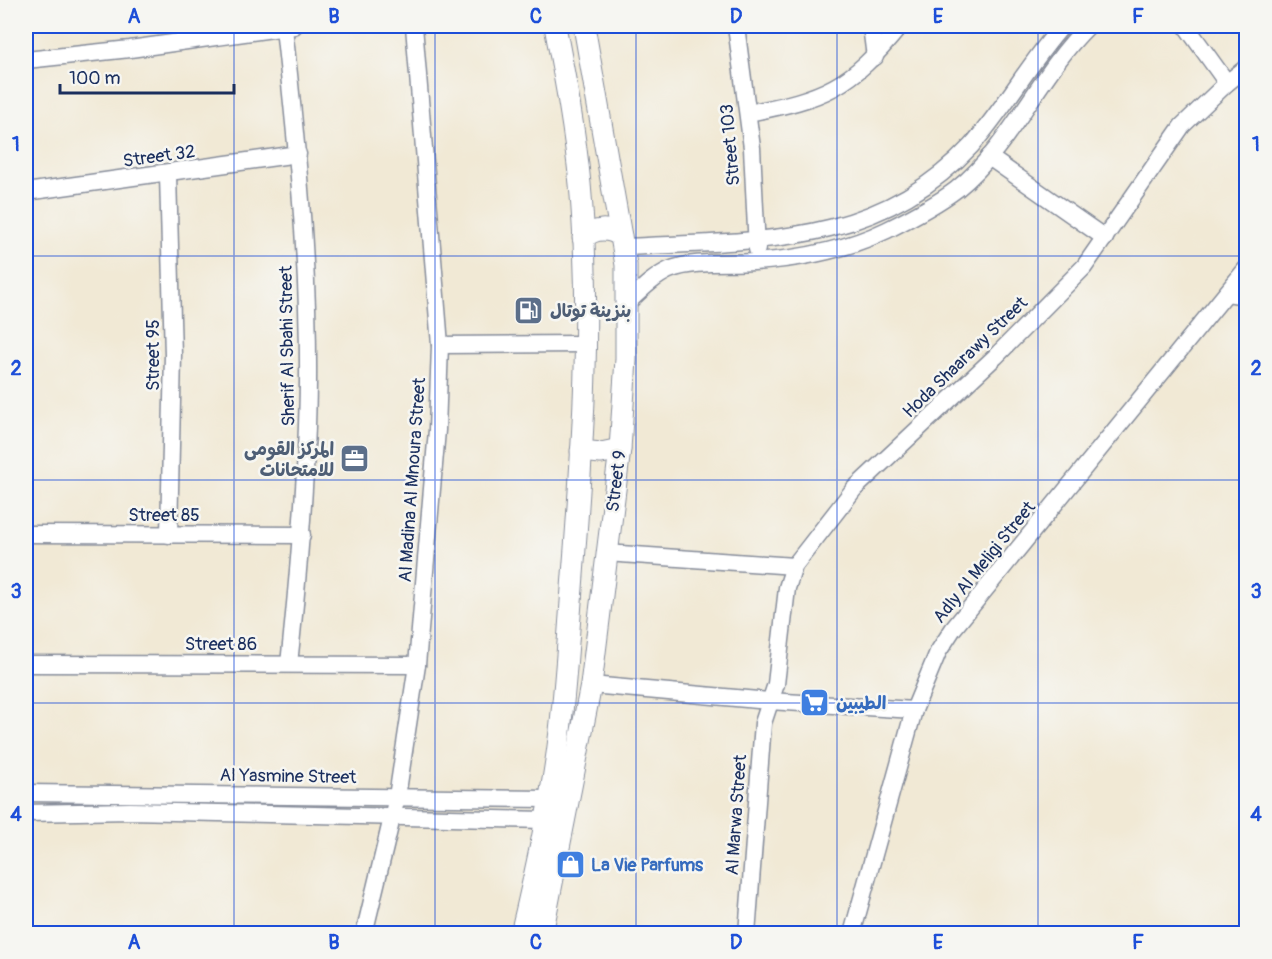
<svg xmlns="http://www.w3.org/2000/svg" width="1272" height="959" font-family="Pangolin,'Playpen Sans Arabic',sans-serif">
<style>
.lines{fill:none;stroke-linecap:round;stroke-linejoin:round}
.minor-casing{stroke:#868c9a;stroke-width:19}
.major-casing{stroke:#868c9a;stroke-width:23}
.minor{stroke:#fff;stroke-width:16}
.major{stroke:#fff;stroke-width:21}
.grid{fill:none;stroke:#1d4ed8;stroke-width:1.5;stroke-opacity:0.55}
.labels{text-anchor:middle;stroke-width:5;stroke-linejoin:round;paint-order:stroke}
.street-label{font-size:18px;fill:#1b2f5e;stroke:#f6f6f2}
.service-label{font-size:18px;font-weight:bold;fill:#4e5e75;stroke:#f6f6f2;text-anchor:start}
.shop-label{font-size:18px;font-weight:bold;fill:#366cbe;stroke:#f6f6f2;text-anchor:start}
.neatline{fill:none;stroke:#1d4ed8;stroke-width:2}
.grid-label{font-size:20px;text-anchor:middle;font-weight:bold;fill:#1d4ed8}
</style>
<rect width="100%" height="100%" fill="#f6f6f2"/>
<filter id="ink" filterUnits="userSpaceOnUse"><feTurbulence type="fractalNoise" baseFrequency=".0167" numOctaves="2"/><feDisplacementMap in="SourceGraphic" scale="12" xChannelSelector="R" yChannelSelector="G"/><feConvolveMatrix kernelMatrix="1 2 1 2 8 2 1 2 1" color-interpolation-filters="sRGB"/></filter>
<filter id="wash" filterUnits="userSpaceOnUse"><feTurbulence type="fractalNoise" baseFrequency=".008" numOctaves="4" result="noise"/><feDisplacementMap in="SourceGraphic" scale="24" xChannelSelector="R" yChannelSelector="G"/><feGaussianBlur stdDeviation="1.35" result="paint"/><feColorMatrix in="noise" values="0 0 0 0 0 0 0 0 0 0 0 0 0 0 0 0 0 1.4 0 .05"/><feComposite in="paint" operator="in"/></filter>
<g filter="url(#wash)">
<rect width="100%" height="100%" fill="#f1e9d5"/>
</g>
<g filter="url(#ink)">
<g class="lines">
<defs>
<g id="minor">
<polyline points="736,26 752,148 757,249"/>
<polyline points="871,26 875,57"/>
<polyline points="1186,26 1227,83"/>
<path d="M284 28C297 146 309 263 308 382 307 477 299 570 289 664"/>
<polyline points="26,60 130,49 294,26"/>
<path d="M748 113C825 98 850 88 900 26"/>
<polyline points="989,157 1105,238"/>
<polyline points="168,175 173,355 169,535"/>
<polyline points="26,192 298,154"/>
<path d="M623 247C751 240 875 249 971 146 1005 108 1029 63 1062 26"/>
<polyline points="1227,293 1246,296"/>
<path d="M626 304C639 292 652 278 669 270 694 260 727 264 754 262 799 259 846 250 887 230 911 218 936 205 957 189 1012 145 1038 75 1088 26"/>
<polyline points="440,345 585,344"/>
<polyline points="26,534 302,535"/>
<polyline points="606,553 794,566"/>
<polyline points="26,664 417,665"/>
<polyline points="591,685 769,701 914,710"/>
<polyline points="26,793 549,799"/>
<polyline points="26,813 130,811 545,820"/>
<polyline points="364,934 397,797 417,665 437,430 440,345 414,26"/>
<polyline points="747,934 763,723 776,684 787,588 794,566 854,489 995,357 1084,267 1182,126 1227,83 1246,68"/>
<polyline points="852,934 914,710 938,652 953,629 1246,269"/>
</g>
<g id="major">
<path d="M583 238C595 228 608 227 621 236"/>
<polyline points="581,451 601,453 620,449"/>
<path d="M521 934C537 867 552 799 560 731 566 679 569 627 573 575 583 445 592 314 580 184 575 131 565 78 555 26"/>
<polyline points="542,934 591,685 620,449 626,359 626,265 584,26"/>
</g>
</defs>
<use href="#minor" class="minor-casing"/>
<use href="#major" class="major-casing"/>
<use href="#minor" class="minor"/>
<use href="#major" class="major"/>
</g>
</g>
<path class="grid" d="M234 26V934M435 26V934M636 26V934M837 26V934M1038 26V934M26 256H1246M26 480H1246M26 703H1246"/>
<defs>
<symbol id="fuel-square" viewBox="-11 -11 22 22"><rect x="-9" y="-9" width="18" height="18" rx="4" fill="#5c6f8a" stroke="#f6f6f2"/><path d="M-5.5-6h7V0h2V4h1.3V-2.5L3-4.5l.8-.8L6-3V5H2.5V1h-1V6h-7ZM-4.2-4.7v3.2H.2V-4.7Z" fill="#fff"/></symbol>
<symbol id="office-square" viewBox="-11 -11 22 22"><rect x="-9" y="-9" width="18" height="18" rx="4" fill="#5c6f8a" stroke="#f6f6f2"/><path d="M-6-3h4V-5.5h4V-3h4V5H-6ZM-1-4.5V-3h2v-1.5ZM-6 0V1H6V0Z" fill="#fff"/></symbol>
<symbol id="supermarket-square" viewBox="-11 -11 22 22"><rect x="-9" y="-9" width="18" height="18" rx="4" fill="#3f7fe0" stroke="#f6f6f2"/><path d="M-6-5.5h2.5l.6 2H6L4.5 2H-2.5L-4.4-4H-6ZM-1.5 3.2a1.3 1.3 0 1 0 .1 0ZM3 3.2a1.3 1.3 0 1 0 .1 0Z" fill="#fff"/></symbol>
<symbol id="shop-square" viewBox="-11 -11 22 22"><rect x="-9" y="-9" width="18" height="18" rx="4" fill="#3f7fe0" stroke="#f6f6f2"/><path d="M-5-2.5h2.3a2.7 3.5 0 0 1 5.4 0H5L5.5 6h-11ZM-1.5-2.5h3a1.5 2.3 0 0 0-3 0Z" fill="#fff"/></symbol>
</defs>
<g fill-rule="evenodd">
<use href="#fuel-square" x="512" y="294" width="33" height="33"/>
<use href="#office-square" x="338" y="442" width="33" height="33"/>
<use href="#supermarket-square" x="798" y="686" width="33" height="33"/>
<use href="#shop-square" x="554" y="848" width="33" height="33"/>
</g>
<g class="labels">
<g class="street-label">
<text transform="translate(730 145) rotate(-95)" y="6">Street 103</text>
<text transform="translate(159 156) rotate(-8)" y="6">Street 32</text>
<text transform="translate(287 346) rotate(-91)" y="6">Sherif Al Sbahi Street</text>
<text transform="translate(153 355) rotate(-90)" y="6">Street 95</text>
<text transform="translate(965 357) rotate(-44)" y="6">Hoda Shaarawy Street</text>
<text transform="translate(412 480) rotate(-86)" y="6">Al Madina Al Mnoura Street</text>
<text transform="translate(616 481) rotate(-83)" y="6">Street 9</text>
<text x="164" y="521">Street 85</text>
<text transform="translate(984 562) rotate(-51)" y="6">Adly Al Meligi Street</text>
<text x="221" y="650">Street 86</text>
<text transform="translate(288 776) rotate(1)" y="6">Al Yasmine Street</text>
<text transform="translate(736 815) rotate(-86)" y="6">Al Marwa Street</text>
</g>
<g class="service-label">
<text x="550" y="317">بنزينة توتال</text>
<text x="334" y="455" text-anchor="end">المركز القومى<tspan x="334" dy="21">للامتحانات</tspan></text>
</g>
<g class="shop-label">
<text x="836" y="709">الطيبين</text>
<text x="591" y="871">La Vie Parfums</text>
</g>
</g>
<rect width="1272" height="959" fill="none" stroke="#f6f6f2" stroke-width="66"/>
<path d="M60 84v9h174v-9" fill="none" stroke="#1b2f5e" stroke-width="3"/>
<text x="69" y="84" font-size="18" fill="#1b2f5e" stroke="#f6f6f2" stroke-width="4.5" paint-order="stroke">100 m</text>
<rect x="33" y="33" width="1206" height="893" class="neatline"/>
<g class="grid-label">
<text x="134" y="23">A</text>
<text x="334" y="23">B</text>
<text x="536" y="23">C</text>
<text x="736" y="23">D</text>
<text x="938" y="23">E</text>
<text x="1138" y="23">F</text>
<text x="16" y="151">1</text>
<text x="1256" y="151">1</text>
<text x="16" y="375">2</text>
<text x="1256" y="375">2</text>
<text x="16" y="598">3</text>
<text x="1256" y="598">3</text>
<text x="16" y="821">4</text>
<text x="1256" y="821">4</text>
<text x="134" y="949">A</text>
<text x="334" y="949">B</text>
<text x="536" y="949">C</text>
<text x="736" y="949">D</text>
<text x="938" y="949">E</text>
<text x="1138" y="949">F</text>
</g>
</svg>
